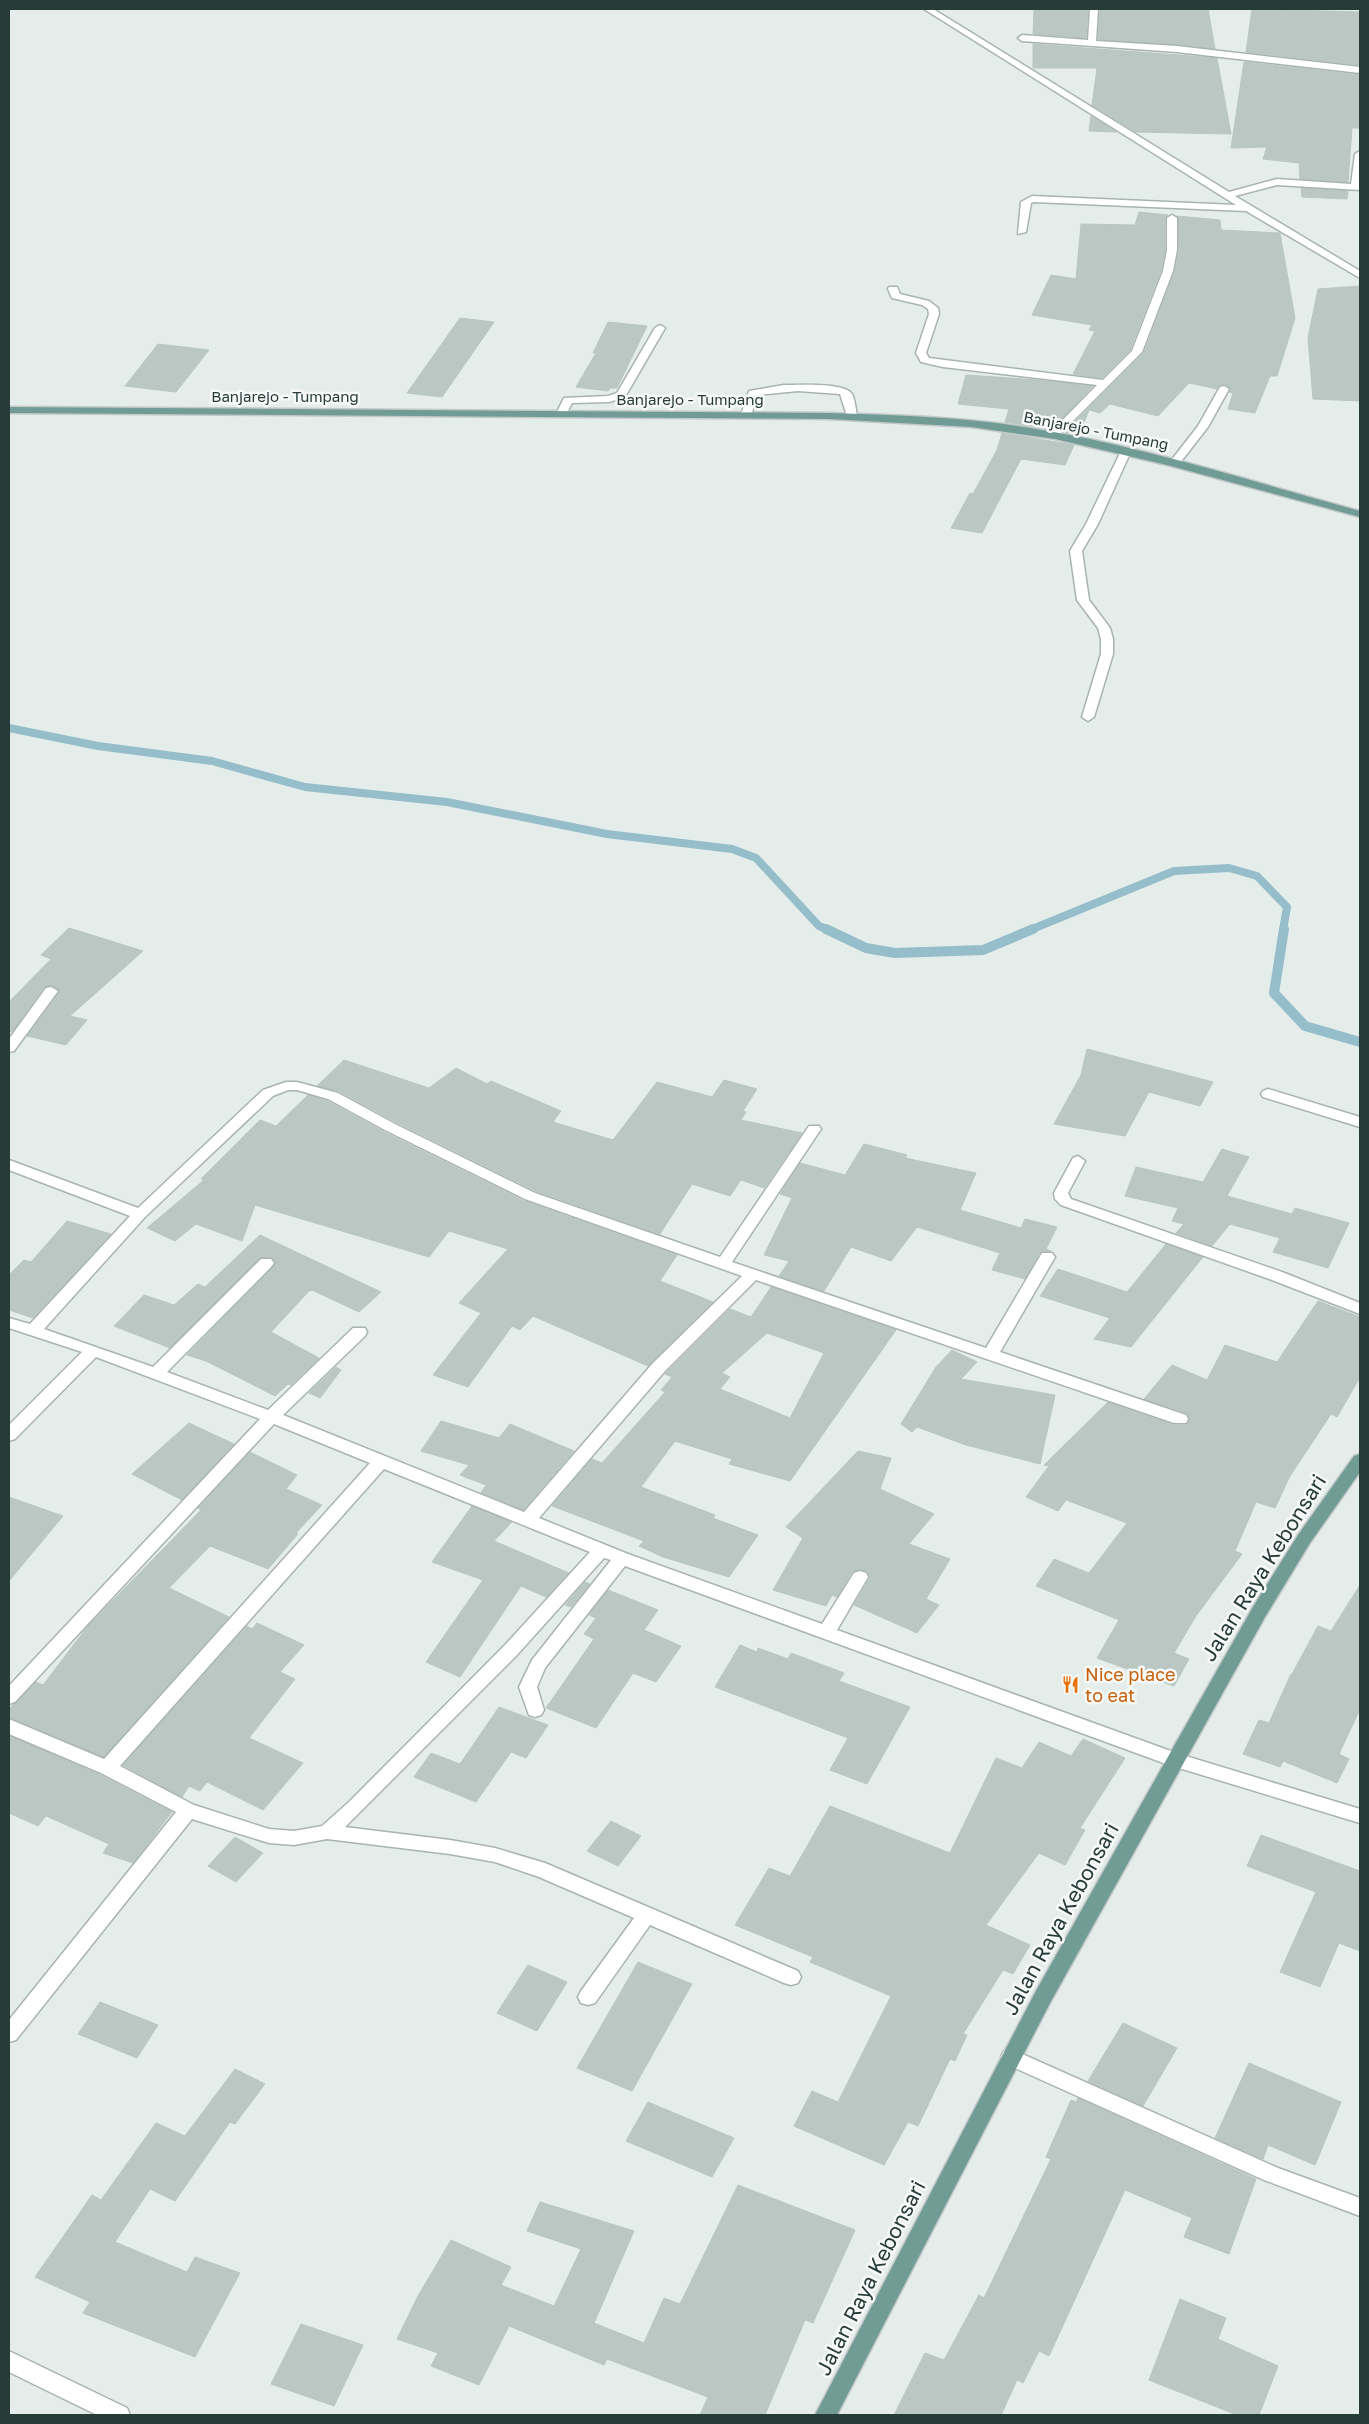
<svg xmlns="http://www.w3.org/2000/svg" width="1369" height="2424" font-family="'Golos Text',sans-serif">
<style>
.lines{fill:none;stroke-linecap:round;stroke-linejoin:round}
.stream-far1{stroke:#95bdca;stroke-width:8}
.stream{stroke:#95bdca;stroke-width:10}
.building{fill:#bbc7c3;stroke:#b8c6c1;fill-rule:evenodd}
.minor-casing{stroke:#a8b4b1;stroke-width:3}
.major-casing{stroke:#c3c8c8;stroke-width:3}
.minor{fill:#fff;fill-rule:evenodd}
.major{fill:#709c95;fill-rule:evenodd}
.labels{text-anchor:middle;stroke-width:5;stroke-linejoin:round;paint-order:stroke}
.far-street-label{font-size:15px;fill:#273c39;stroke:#f6f9f8}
.food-label{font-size:18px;fill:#c56008;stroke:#f6f9f8;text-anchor:start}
.near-street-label{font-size:21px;fill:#273c39;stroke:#f6f9f8}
</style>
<rect width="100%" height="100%" fill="#e5edea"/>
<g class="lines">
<g class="stream-far1">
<polyline points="9,728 98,746 212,761 305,787 447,802 607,834 732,849 756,858 819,926 829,930"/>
<polyline points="1030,930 1174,871 1229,868 1257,876 1287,907 1283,930"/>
</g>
<g class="stream">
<polyline points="826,929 866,948 895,953 983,950 1033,929"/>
<polyline points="1284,929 1274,993 1305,1026 1360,1042"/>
</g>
</g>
<g class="building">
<polygon points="1034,9 1088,9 1086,38 1033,34"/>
<polygon points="1100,9 1208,9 1215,49 1098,39"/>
<polygon points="1252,9 1360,12 1360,65 1246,52"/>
<polygon points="1033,44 1217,58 1231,134 1136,132 1092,105 1097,68 1033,68"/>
<polygon points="1244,62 1360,75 1360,128 1352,128 1348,182 1300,179 1299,163 1263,159 1267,147 1231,148"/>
<polygon points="1091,116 1116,132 1089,131"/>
<polygon points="1301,188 1348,191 1347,199 1302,197"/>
<polygon points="1139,212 1168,215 1165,218 1165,250 1161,270 1130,350 1102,378 1073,374 1095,331 1089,330 1092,325 1032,315 1051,275 1076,279 1081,224 1135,225"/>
<polygon points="1177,216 1220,220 1221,230 1280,233 1295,318 1277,376 1270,376 1255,413 1228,409 1233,393 1229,392 1231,389 1225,384 1220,385 1217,389 1189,383 1158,416 1110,404 1100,413 1089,410 1079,435 1065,432 1144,353 1175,271 1179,250"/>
<polygon points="1360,286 1360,401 1313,399 1308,338 1318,289"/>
<polygon points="460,318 494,322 442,397 407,393"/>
<polygon points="608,322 647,326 617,388 610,388 608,391 576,387 596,353 593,353"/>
<polygon points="158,344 209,350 176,392 125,386"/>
<polygon points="966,375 1038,380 1093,386 1051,430 1005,422 1009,409 958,404"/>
<polygon points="1002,433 1074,445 1065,465 1021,459 982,533 951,528 970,493 973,494 997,450"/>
<polygon points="69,928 143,951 70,1016 87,1020 66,1045 27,1036 60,992 52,985 44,987 12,1032 9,1031 9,1002 51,959 41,955"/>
<polygon points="1087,1049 1213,1082 1200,1106 1149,1092 1125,1136 1054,1124 1081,1075"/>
<polygon points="344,1060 429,1088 456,1068 487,1084 491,1081 561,1111 553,1122 613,1140 657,1082 712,1097 724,1080 757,1089 743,1111 746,1112 741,1120 802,1133 764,1188 741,1180 730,1196 692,1184 660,1234 536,1191 396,1122 339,1091 317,1086"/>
<polygon points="308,1095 327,1101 384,1132 524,1201 677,1255 660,1281 713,1302 648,1366 533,1316 520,1330 512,1326 468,1387 433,1375 481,1313 459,1303 508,1249 449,1231 429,1257 255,1205 242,1241 196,1224 175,1241 147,1228 204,1180 201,1179 260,1120 276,1126"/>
<polygon points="864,1144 907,1155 905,1158 976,1173 960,1210 1021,1228 1025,1219 1057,1227 1046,1249 1051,1251 1040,1252 1025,1279 992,1270 1000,1253 917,1227 891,1261 851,1247 824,1291 779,1276 789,1261 764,1255 792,1198 780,1194 800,1163 845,1175"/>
<polygon points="1222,1149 1249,1157 1227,1196 1292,1214 1295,1208 1349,1223 1328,1268 1273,1252 1280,1238 1230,1224 1212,1246 1176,1233 1184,1224 1172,1221 1178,1208 1125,1196 1136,1167 1203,1182"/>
<polygon points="67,1221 111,1234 33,1318 9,1310 9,1275 24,1260 31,1262"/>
<polygon points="260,1235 381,1292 359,1312 312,1290 309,1291 271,1332 319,1358 291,1385 288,1384 275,1396 206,1361 187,1355 272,1268 276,1263 271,1257 260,1258 170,1348 114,1326 144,1295 174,1305 198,1284 205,1287"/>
<polygon points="1166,1244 1203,1257 1131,1347 1094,1339 1110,1318 1040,1296 1058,1269 1127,1292"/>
<path d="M771 1287 896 1330 790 1481 729 1464 732 1459 675 1441 641 1487 715 1515 713 1518 758 1535 729 1577 663 1557 639 1546 644 1541 552 1506 592 1459 602 1463 665 1392 661 1390 672 1377 665 1374 730 1309 751 1317ZM767 1333 824 1353 790 1418 720 1389 730 1377 722 1373Z"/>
<polygon points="1318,1301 1360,1317 1360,1377 1337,1417 1331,1414 1290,1476 1275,1508 1256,1502 1235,1551 1242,1554 1196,1616 1174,1653 1189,1659 1174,1686 1097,1658 1119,1620 1036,1586 1054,1559 1089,1573 1127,1523 1066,1500 1058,1511 1026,1497 1049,1466 1044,1465 1108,1402 1173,1425 1186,1425 1190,1420 1187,1413 1144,1399 1172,1365 1207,1380 1225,1345 1277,1362"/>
<polygon points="952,1350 977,1362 961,1379 1055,1395 1040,1464 966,1445 917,1427 912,1432 901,1424 936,1367"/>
<polygon points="336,1367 341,1370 320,1398 309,1393"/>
<polygon points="441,1421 499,1438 510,1424 574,1451 523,1510 481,1493 486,1485 460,1475 469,1465 421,1451"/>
<polygon points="189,1423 234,1444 182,1500 132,1474"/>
<polygon points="858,1451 891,1458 880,1489 934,1514 909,1544 950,1559 926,1599 939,1605 917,1633 854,1605 870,1578 868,1572 861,1569 852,1572 837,1597 832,1595 826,1606 773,1590 803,1538 786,1527"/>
<polygon points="250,1452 297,1475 286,1489 322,1505 296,1533 298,1534 268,1569 210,1546 169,1588 229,1617 104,1757 9,1717 9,1709 36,1682 43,1685 88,1626 201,1510 198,1508"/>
<polygon points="9,1497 63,1516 9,1581"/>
<polygon points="472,1506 512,1522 494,1541 569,1573 546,1597 521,1586 460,1677 426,1662 483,1580 432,1562"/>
<polygon points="585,1582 590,1584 571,1607 565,1605"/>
<polygon points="1360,1585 1360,1709 1339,1754 1349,1759 1337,1783 1283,1761 1280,1767 1243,1754 1259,1720 1269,1723 1291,1674 1292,1674 1318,1626 1331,1631"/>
<polygon points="608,1590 658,1610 644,1630 681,1646 656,1682 633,1673 596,1728 546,1708 594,1639 584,1634 596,1618 589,1615"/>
<polygon points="257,1623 304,1645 280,1672 295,1679 249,1738 303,1763 263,1810 207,1782 200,1791 189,1786 182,1797 123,1765 247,1626 252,1629"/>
<polygon points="740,1645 757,1652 758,1648 788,1659 791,1653 844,1673 839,1681 910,1707 867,1784 830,1770 848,1738 715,1687"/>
<polygon points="499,1707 548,1725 526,1758 511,1752 476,1802 414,1777 431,1753 460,1764"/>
<polygon points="9,1736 100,1775 172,1812 133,1863 103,1853 109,1844 46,1816 38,1826 9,1813"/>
<polygon points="1083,1739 1125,1758 1080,1828 1085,1830 1065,1865 1039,1853 986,1925 1030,1945 1013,1974 1003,1970 963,2034 967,2035 955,2061 950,2059 918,2126 908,2122 884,2165 794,2126 812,2091 838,2102 891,1996 810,1962 813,1957 735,1925 769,1868 790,1876 830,1806 950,1853 996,1758 1022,1768 1039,1742 1071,1756"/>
<polygon points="611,1821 641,1836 618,1866 587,1851"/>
<polygon points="1261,1835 1360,1871 1360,1951 1339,1943 1320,1987 1280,1972 1316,1892 1247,1866"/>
<polygon points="235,1837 263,1853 236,1882 208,1866"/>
<polygon points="638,1962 692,1984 632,2091 577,2068"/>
<polygon points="528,1965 567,1982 537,2031 497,2013"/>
<polygon points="100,2002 158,2025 137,2058 78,2034"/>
<polygon points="1123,2023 1177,2048 1143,2106 1088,2081"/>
<polygon points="1249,2063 1341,2102 1315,2165 1268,2145 1263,2159 1215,2138"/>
<polygon points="235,2069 265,2084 235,2124 230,2122 175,2201 150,2189 115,2242 187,2272 195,2257 240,2273 195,2357 83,2313 90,2302 35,2277 92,2195 101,2200 156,2123 185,2136"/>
<polygon points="1078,2098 1256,2179 1229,2254 1184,2237 1192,2218 1125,2190 1049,2356 1039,2351 1023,2383 1017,2380 1001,2415 894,2415 925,2353 944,2360 979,2295 984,2298 1051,2159 1046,2157 1071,2100 1076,2102"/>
<polygon points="648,2102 734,2138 712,2177 626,2141"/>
<polygon points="738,2185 855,2230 813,2323 805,2320 765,2415 700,2415 708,2397 607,2359 604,2365 509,2326 479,2385 431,2366 438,2353 397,2339 418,2296 451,2240 511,2267 501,2285 554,2306 581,2249 527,2231 540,2202 634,2231 594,2323 644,2343 664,2298 680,2304"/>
<polygon points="1180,2299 1226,2318 1218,2339 1278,2366 1259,2415 1237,2415 1149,2380"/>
<polygon points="301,2324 363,2345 334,2406 271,2384"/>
</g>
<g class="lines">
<defs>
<g id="minor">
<polygon points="924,9 933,9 1229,192 1277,179 1351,184 1355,154 1360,151 1360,190 1277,185 1235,196 1360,271 1360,278 1246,211 1034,202 1031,203 1026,232 1018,234 1021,202 1032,196 1236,205"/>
<polygon points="1090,9 1098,9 1096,41 1177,46 1360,67 1360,73 1177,52 1022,41 1018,38 1022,35 1088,40"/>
<polygon points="1172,215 1177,218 1177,250 1173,271 1142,352 1057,437 1049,437 1048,435 1097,385 943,367 921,362 916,353 929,314 928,309 922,305 892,298 888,289 889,287 897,287 900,294 929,301 938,308 939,314 926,353 929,358 1103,380 1132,351 1163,271 1167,250 1167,218"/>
<polygon points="660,325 665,328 625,397 609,402 572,403 565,416 557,416 556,414 564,398 608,396 617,393 655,328"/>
<path d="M784 385C797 385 845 382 852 394 855 400 856 410 857 417L852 420 848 419 840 394 798 391 758 395 750 417H742L741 415 749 391Z"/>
<polygon points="1224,386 1229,389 1208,427 1179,464 1171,464 1170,462 1198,426 1220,387"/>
<polygon points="1126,448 1131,451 1098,524 1082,551 1089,600 1110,628 1113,639 1113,654 1094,717 1088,721 1082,717 1101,654 1101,639 1098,628 1077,600 1070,551 1086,524 1121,451"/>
<polygon points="51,987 58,991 14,1051 9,1052 9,1039 46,988"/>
<path d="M286 1082H297L338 1093 395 1124 535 1193 720 1257 809 1126H819L821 1129 732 1262 986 1348 1042 1253H1052L1055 1257 1000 1352 1186 1415 1188 1419 1186 1423H1174L756 1280 665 1371 539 1518 628 1554 822 1624 854 1573 860 1571 866 1573 868 1577 837 1630 1179 1754 1360 1809V1823L1169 1765 625 1566 545 1668 537 1687 544 1710 541 1715 535 1717 529 1715 519 1687 532 1660 611 1560 604 1558 517 1655 345 1827 450 1840 495 1848 545 1863 798 1971 801 1977 798 1983 791 1985 784 1983 650 1925 595 2003 588 2005 581 2003 578 1997 581 1991 634 1918 539 1877 495 1862 450 1854 327 1839 294 1845 269 1843 192 1819 16 2040 9 2042V2020L176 1812 101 1773 9 1734V1719L104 1759 370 1463 274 1424 15 1702 9 1704V1686L260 1419 96 1357 15 1439 9 1441V1425L82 1352 9 1328V1318L30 1324 130 1216 9 1170V1160L138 1208 263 1090ZM288 1090H297L328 1099 385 1130 525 1199 742 1276 653 1363 524 1512 283 1415 365 1336 367 1332 365 1328H353L268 1410 167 1372 271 1267 274 1263 271 1259H261L153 1367 44 1329 145 1217 273 1096ZM384 1469 590 1552 505 1645 350 1801 322 1826 294 1831 269 1829 194 1805 120 1766Z"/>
<polygon points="1268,1089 1360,1117 1360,1127 1263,1097 1261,1094 1263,1091"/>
<polygon points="1078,1156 1085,1161 1068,1193 1071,1199 1282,1272 1360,1303 1360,1314 1272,1280 1061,1205 1055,1199 1054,1193 1073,1158"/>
<polygon points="1011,2049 1278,2168 1360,2198 1360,2216 1264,2180 1004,2063 1001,2057 1004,2051"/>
<polygon points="9,2351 127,2408 130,2415 97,2415 9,2372"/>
</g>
<g id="major">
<path d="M9 407 829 413C895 415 960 417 1025 427 1139 445 1250 481 1360 511V517L1167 465 1055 439 971 427 829 419 9 413Z"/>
<polygon points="1360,1454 1360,1472 1310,1543 1265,1617 1050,2003 837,2415 815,2415 1036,1991 1169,1755 1253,1607 1298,1535 1354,1456"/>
</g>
</defs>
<use href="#minor" class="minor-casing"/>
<use href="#major" class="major-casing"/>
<use href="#minor" class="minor"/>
<use href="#major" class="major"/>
</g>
<defs>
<symbol id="restaurant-bare" viewBox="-9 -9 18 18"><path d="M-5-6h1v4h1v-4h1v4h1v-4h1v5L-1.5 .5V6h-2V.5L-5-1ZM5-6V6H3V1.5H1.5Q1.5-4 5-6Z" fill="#e8710a" stroke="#f6f9f8" stroke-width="2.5" paint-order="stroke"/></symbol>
</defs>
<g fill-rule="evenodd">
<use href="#restaurant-bare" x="1058" y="1672" width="25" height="25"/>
</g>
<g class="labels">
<g class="far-street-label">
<text x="285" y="402">Banjarejo - Tumpang</text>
<text x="690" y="405">Banjarejo - Tumpang</text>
<text transform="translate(1096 431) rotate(11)" y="5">Banjarejo - Tumpang</text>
</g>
<g class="food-label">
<text x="1085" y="1681">Nice place<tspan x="1085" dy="21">to eat</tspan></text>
</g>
<g class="near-street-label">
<text transform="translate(1264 1568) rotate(-58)" y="7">Jalan Raya Kebonsari</text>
<text transform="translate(1061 1919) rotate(-61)" y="7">Jalan Raya Kebonsari</text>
<text transform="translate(871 2278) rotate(-63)" y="7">Jalan Raya Kebonsari</text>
</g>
</g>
<rect width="1369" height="2424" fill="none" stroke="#273c39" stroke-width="20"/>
</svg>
